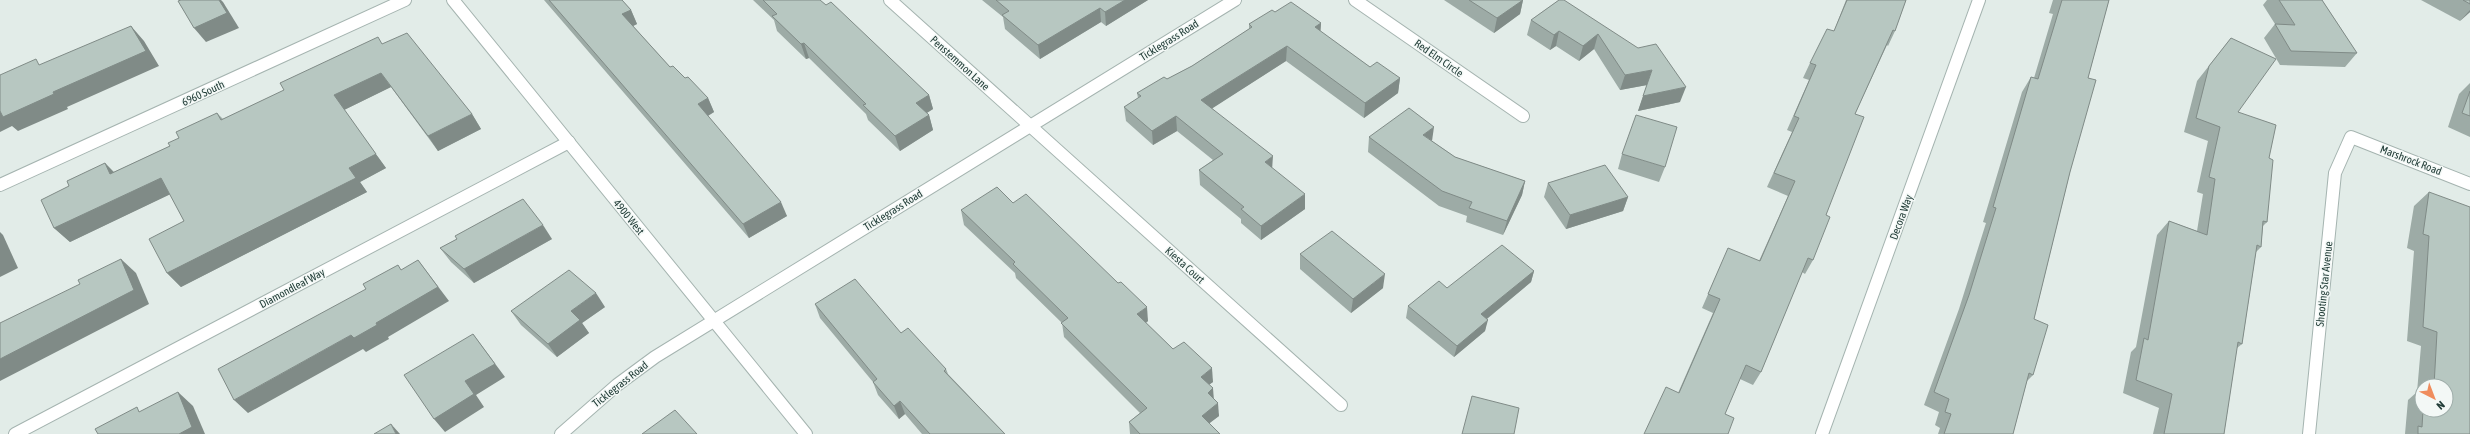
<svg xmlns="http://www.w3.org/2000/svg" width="2470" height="434" font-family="'Asap Condensed',sans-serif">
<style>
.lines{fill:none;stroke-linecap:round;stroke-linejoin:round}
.street-casing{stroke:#a5b4b0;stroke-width:14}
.street{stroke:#fff;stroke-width:12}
.wall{fill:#9daba6;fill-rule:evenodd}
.shaded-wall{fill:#808b87}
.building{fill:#b7c7c1;stroke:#808b87}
.labels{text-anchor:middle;stroke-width:3;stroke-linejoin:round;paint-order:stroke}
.street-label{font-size:11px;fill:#223d38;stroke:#f3f8f6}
</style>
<rect width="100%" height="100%" fill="#e2ece8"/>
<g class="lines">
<defs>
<g id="street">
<polyline points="453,0 806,434"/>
<polyline points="890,0 1341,405"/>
<polyline points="1355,0 1523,116"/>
<polyline points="0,185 405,0"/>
<polyline points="15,434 569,142"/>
<polyline points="561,434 617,385 655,357 1235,0"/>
<polyline points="1822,434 1979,0"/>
<polyline points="2309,434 2335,173 2351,137 2470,184"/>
</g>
</defs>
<use href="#street" class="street-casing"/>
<use href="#street" class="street"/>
</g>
<g class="wall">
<polygon points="544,0 622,0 631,10 637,24 633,26 670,67 708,98 714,112 708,116 787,216 749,238"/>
<polygon points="753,0 820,0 929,95 933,109 927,113 929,115 933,130 900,151 868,120 866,114 809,58 806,59 777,31 774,20"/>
<polygon points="982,0 1148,0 1106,26 1101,22 1040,59 1005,29 1003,17"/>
<polygon points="1444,0 1523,0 1520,14 1494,33"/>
<polygon points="1559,0 1680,102 1638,111 1647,85 1620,90 1594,49 1579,61 1556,46 1550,50 1527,35 1531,20"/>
<polygon points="1846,0 1906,0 1895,31 1888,46 1887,45 1855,114 1813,260 1805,274 1802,272 1761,372 1753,385 1740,379 1678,393 1713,313 1702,308 1722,262 1759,261 1788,196 1767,187 1792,132 1787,130 1809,80 1803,78 1810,63 1834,31"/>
<polygon points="2053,0 2109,0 2088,78 2070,172 2034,319 2033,375 2027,381 2013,434 1938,434 1940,428 1935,425 1939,412 1924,405 1959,309 1986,223 1983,222 2022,92 2031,77 2034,78 2053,14 2049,13"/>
<polygon points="2267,0 2322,0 2357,53 2345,67 2280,65 2264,38 2275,24 2263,5"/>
<polygon points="2421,0 2470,0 2470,12 2460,21"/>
<polygon points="1275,12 1321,23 1320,32 1370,67 1400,78 1398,93 1364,118 1286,61 1212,108 1272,168 1305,209 1261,240 1241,223 1241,219 1200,185 1199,170 1213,160 1177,131 1153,145 1126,121 1124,107 1138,98 1137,93 1167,79 1192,66 1249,29 1249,24"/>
<polygon points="2231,38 2238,112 2269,158 2267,222 2263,226 2261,247 2256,252 2242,344 2237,348 2224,434 2153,434 2159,408 2123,393 2131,352 2136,347 2157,235 2169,221 2197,231 2203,194 2197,192 2208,141 2184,132 2197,81"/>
<polygon points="382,44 472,114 481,129 438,151 391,87 344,110 386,168 360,182 367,192 181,287 167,273 184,221 170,194 70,242 54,228 69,186 105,163 114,172 170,146 179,138 217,113 223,119"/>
<polygon points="2470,83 2470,137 2448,127 2459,94"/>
<polygon points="1369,137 1432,141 1455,157 1525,181 1522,195 1503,235 1466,222 1467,216 1439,206 1368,152"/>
<polygon points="1622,154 1665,167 1659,182 1618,169"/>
<polygon points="1548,183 1628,197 1623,211 1566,229 1544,197"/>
<path d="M2429 192 2470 434H2405L2408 400 2417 392 2421 346 2407 341 2414 251 2407 248 2414 206ZM2422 386H2446V410H2422Z"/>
<polygon points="1013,203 1148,321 1146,323 1173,349 1213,382 1209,384 1219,416 1209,423 1220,434 1130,434 1129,422 1140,413 1064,337 1062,323 1016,278 1015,273 964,225 961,210"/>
<polygon points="457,239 552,239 474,283 451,262 440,248"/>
<polygon points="1300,254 1383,288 1351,313 1300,269"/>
<polygon points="1534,271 1531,282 1487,319 1485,331 1454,357 1406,318 1408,306 1447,288"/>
<polygon points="815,304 901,333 946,369 948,374 1005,434 922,434 905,414 899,419 878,395 873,382 820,318"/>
<polygon points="605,307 582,323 589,333 557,357 521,325 511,311"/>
</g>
<g class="shaded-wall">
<polygon points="219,0 221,0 223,2 239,28 206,42 194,28"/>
<polygon points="1125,0 1148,0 1106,26 1105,12"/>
<polygon points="1523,0 1520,14 1494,33 1497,18"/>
<polygon points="1100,8 1101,22 1040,59 1038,45"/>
<polygon points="631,10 637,24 629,28 622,14"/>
<polygon points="2470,10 2470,12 2460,21"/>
<polygon points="1321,23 1320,38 1315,27"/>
<polygon points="131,26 144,41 159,66 67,107 68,109 18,131 12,126 0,132 0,111"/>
<polygon points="1559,31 1556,46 1550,50 1554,35"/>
<polygon points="1598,34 1594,49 1579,61 1583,46"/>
<polygon points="804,43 809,58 806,59 801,44"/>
<polygon points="1287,46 1286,61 1202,115 1201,100"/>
<polygon points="1652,70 1647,85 1620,90 1625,75"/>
<polygon points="381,73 391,87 344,110 386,168 360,182 367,192 181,287 167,273 349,168 334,95"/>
<polygon points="1400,78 1398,93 1364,118 1365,103"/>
<polygon points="1686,87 1680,102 1638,111 1643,96"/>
<polygon points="929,95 933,109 920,117 916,103"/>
<polygon points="708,98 714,112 704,118 698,104"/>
<polygon points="472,114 481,129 438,151 428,136"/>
<polygon points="929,115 933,130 900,151 895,136"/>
<polygon points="1176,116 1177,131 1153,145 1152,131"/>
<polygon points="1434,127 1432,141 1423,135"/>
<polygon points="1273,156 1272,170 1265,162"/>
<polygon points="105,163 119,178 110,174"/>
<polygon points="161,178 175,192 70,242 54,228"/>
<polygon points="1525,181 1522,195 1503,235 1507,221"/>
<polygon points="1305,194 1305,209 1261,240 1261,226"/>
<polygon points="1628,197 1623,211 1566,229 1570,215"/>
<polygon points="781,202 787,216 749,238 743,224"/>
<polygon points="543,225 552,239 474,283 464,269"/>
<polygon points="0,232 3,235 18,268 0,277"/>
<polygon points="121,259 136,273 149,304 0,381 0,359"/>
<polygon points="418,260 449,301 388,337 389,339 366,352 363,349 248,413 234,400 351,335 376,323"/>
<polygon points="1534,271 1531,282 1478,326 1481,314"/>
<polygon points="1385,274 1383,288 1351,313 1353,299"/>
<polygon points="596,293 605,307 582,323 589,333 557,357 548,344 571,311"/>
<polygon points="1147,307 1148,321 1138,328 1137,314"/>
<polygon points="1488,320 1485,331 1454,357 1457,346"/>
<polygon points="473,334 505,377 476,395 484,407 445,432 434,419 465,381"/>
<polygon points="1212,368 1213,382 1202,390 1201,377"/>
<polygon points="1213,388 1214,401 1208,393"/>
<polygon points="178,392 193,406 205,434 179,434"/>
<polygon points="900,401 905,414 899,419 894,406"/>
<polygon points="1218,403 1219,416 1202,429 1202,416"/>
<polygon points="391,424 400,434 396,434"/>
</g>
<g class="building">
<polygon points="181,0 219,0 227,13 194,28 178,1"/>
<polygon points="549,0 622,0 631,10 622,14 670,67 673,66 685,78 688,77 708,98 698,104 781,202 743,224"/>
<polygon points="763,0 820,0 826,5 831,2 929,95 916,103 929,115 895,136 863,105 866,104 804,43 801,44 772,16 777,14"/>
<polygon points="996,0 1125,0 1105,12 1100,8 1038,45 1002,15 1009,11"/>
<polygon points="1469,0 1523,0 1497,18"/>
<polygon points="1559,0 1564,0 1638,48 1656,44 1686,87 1643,96 1652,70 1625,75 1598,34 1583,46 1559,31 1554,35 1531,20"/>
<polygon points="1847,0 1906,0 1895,31 1893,30 1855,114 1864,117 1826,215 1830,217 1813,260 1808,258 1761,372 1746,365 1725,414 1734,418 1728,434 1644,434 1666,387 1679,393 1720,299 1708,294 1728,248 1760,261 1795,181 1774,173 1799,118 1794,116 1816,65 1810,63 1827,29 1834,31"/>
<polygon points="2062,0 2109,0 2088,78 2096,80 2070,172 2034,319 2048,325 2033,375 2029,373 2013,434 1944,434 1951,414 1945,412 1949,399 1934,392 1969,295 1996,208 1993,207 2031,77 2038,79"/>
<polygon points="2279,0 2322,0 2357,53 2291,51 2275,24 2295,25"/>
<polygon points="2463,0 2470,0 2470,4"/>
<polygon points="1291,2 1321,23 1315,27 1370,67 1377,62 1400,78 1365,103 1287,46 1201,100 1273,156 1265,162 1305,194 1261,226 1241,209 1244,207 1199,170 1223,154 1176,116 1152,131 1124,107 1141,96 1137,93 1164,77 1167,79 1192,66 1252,27 1249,24 1272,10 1275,12"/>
<polygon points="131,26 146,51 53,92 54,94 3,117 0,111 0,75 36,59 39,65"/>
<polygon points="407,33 472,114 428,136 381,73 334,95 376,154 349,168 356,178 167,273 149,239 184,221 161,178 54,228 41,200 69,186 67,181 105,163 110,174 170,146 168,143 179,138 176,132 217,113 221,120 284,90 280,83 378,37 382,44"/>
<polygon points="2231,38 2276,59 2238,112 2276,125 2269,158 2273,160 2267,222 2263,221 2261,247 2257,245 2242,344 2238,342 2224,434 2164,434 2172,394 2136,380 2144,338 2148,340 2169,221 2207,235 2215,179 2209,177 2220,127 2196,118 2209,66"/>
<polygon points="2470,91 2470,116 2462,113"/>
<polygon points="1409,108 1434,127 1423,135 1455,157 1525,181 1507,221 1469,208 1472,202 1442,191 1369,137"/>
<polygon points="1636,115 1677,127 1665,167 1622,154"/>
<polygon points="1605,165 1628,197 1570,215 1548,183"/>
<polygon points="997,187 1013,203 1026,194 1118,283 1121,282 1147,307 1137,314 1173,349 1184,342 1212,368 1201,377 1213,388 1208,393 1218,403 1202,416 1220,434 1140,434 1129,422 1147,408 1061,323 1068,318 1013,264 1015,262 961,210"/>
<polygon points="2429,192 2470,207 2470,434 2418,434 2418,426 2422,427 2423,410 2446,410 2446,386 2434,386 2437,332 2423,327 2429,236 2423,234"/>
<polygon points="523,199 543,225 464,269 440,248 457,239 455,236"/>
<polygon points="1332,231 1385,274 1353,299 1300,254"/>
<polygon points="1502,245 1534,271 1481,314 1488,320 1457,346 1408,306 1439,281 1447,288"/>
<polygon points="121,259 134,290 0,359 0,323 80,284 78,280"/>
<polygon points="418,260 438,287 376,323 377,325 354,338 351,335 234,400 218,369 366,289 363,284 398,265 401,270"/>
<polygon points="569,270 596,293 571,311 580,320 548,344 511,311"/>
<polygon points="855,279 901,333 908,328 946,369 944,371 1005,434 930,434 900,401 894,406 873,382 877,379 815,304"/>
<polygon points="473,334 495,364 465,381 474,394 434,419 404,375"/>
<polygon points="178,392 192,427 179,434 98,434 95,429 137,407 139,412"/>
<polygon points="1472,396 1519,408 1514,434 1462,434"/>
<polygon points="675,410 697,434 642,434"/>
<polygon points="391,424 396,434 374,434"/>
</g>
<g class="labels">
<g class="street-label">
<text transform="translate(1169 40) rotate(-32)" y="4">Ticklegrass Road</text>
<text transform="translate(1439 58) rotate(35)" y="4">Red Elm Circle</text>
<text transform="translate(960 63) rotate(42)" y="4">Penstemmon Lane</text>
<text transform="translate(203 93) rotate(-25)" y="4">6960 South</text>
<text transform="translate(2411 160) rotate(21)" y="4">Marshrock Road</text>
<text transform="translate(893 210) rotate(-32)" y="4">Ticklegrass Road</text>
<text transform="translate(629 217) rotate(51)" y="4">4900 West</text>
<text transform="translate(1901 217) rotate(-70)" y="4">Decora Way</text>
<text transform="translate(1185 265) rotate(42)" y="4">Kiesta Court</text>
<text transform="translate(2324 284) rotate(-84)" y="4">Shooting Star Avenue</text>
<text transform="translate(292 288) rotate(-28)" y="4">Diamondleaf Way</text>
<text transform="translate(620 384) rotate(-38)" y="4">Ticklegrass Road</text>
</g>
</g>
<g transform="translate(2434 398) rotate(138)"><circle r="19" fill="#f3f8f6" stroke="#9fadaa"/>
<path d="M0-3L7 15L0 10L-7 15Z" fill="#ef8c5d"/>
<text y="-6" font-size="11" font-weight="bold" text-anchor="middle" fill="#223d38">N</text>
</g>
</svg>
